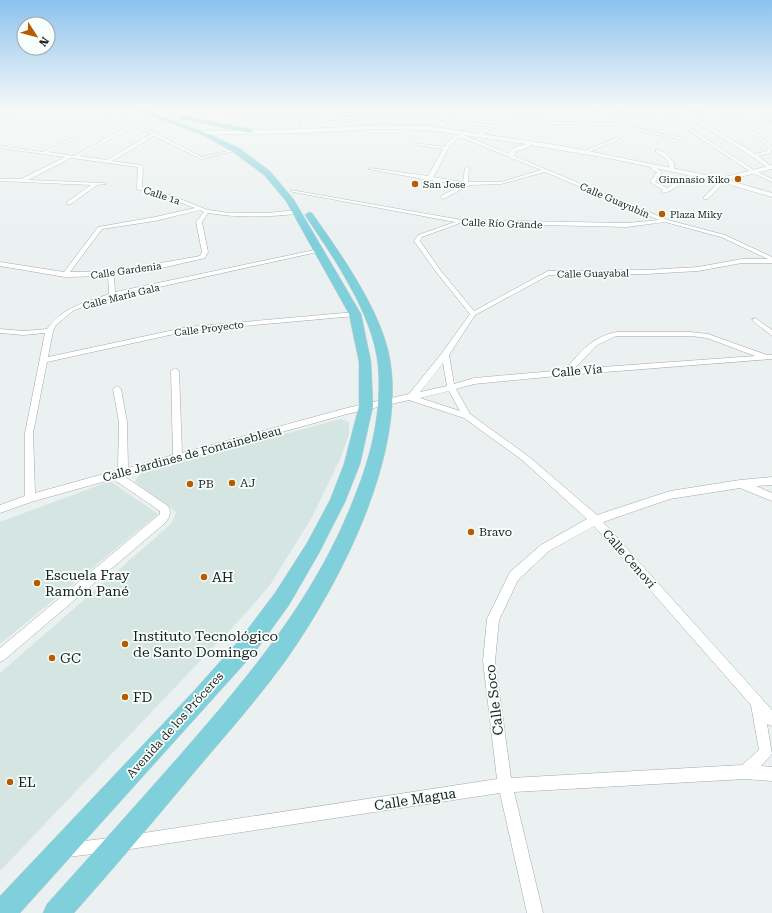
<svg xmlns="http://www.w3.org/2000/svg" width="772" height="913" font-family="'Roboto Serif',serif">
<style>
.built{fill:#d5e5e2}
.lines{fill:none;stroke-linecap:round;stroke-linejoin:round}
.stream{stroke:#a2d8f8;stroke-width:1.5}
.street-casing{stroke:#a3aaa9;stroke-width:1}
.secondary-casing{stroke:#a3aaa9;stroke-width:1}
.primary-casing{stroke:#cecece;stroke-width:1}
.street{fill:#fff;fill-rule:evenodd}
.secondary{fill:#fff;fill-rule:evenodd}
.primary{fill:#80d0dc;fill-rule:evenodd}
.poi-dot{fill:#b85c01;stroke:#f7fffd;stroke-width:1.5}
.labels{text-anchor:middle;stroke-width:3.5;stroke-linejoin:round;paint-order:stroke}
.far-poi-label{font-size:10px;fill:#1e2020;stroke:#f7fffd;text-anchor:start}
.far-street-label{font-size:10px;fill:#1e2020;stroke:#f7fffd}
.street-label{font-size:12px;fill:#1e2020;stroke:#f7fffd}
.poi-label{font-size:12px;fill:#1e2020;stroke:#f7fffd;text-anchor:start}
.near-poi-label{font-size:14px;fill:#1e2020;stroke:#f7fffd;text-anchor:start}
.near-street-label{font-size:14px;fill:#1e2020;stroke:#f7fffd}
</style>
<rect width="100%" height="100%" fill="#eaf1f0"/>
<g class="built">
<polygon points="341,419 349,422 349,435 340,459 312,517 270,585 244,615 0,871 0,673 171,524 176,512 135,482 140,473"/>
<polygon points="110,481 158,514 0,644 0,522"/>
</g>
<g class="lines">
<g class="stream">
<polyline points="754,109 772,122"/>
<polyline points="284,123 292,113 298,109"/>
</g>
<defs>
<g id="street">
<path d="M131 109H135L119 118 155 133 202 157 236 149 238 150 201 159 154 136 112 161 141 165 143 168 142 187 170 195 208 210 230 213H267L297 210 300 212 297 214C267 217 238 218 208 213L202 222 208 252 205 258 157 269 114 275 115 292 319 249 322 251 114 297 74 310 56 325 53 331 48 357 188 327 355 312 358 314 355 316 188 331 47 362 33 433 35 493 118 470 119 422 113 389 117 386 121 389 127 422 128 468 173 455 171 371 175 368 179 371 182 453 347 408 409 394 442 353 470 314 437 273 414 241 418 235 455 222 293 192 291 191V190L462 220 627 223 659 220 545 172 501 184 470 185 443 199 440 197 441 196 463 185 429 180 368 169 370 168 428 176 443 149 417 145 415 143 445 147C447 141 456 134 461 134L668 220 725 235 772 257V263H742L698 271 646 274 549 275 475 315 449 355 454 384 474 378 565 370C581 351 591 338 616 332H691L708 334 767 355H772V359L567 375 474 384 456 389 470 414 528 456 597 515 670 491 740 480 772 477V485L756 486 772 493V501L740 488 670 499 603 522 772 710V726L767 724 772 754 761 766 772 767V781L745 779 514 792 543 913H527L500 793 124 850 119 848 117 845 115 850 110 852 67 857 62 855 60 850 62 845 67 843 110 838 115 840 117 843 119 838 124 836 497 779 483 661 487 619 510 572 541 545 587 519 522 460 464 418 409 400 347 414 124 476 168 506C172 513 169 518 165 523L4 660 0 662V648L160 514V511L113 479 31 502 0 513V505L25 496V433L45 333 23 335 0 333V329L23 331 47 329C63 307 84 303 109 294L108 276 65 277 0 266V262L64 272 98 227 155 217 195 208 166 197 137 189 138 167 71 158 28 180 104 183 106 184 97 185 71 204H67V202L91 185 0 181V179H21L65 157 0 148V146L43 152 112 118 113 116ZM116 119 130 125 74 156 48 152ZM133 127 151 134 107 160 79 156ZM460 137 541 170 501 182H468L469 168 467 167 465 168 463 182 433 177 439 167 450 145ZM200 210 204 212 196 222 202 252 200 256 116 271 70 272 102 229 155 221ZM665 222 721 237 768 259H742L698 267 646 270 548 271 474 311 441 271 420 241 422 237 460 223 627 227ZM616 336H691L707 338 755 356 574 369 597 345ZM443 363 447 386 420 392ZM449 391 460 411 420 398ZM594 526 751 705 759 750 742 765 511 778 495 661 499 620 518 580 549 551Z"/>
<polygon points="202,109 207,109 266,120 280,109 284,109 250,135 249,133 263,122 220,114"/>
<polygon points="319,109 339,110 323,110 307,119 365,116 426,116 493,125 505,117 507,109 511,109 509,117 554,122 614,123 649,127 645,115 565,109 580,109 655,114 649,115 653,128 649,129 634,127 616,141 581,155 579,153 614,139 630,127 614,125 554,124 508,119 475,139 474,137 490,127 426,118 365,118 304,122 307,131 304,132 300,121"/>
<polygon points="656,109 660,109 754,170 772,179 772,182 751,172"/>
<path d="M675 109H679L685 112 743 110 742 112 721 113 761 136 772 147 771 153 758 156 772 167V169H769L753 157ZM716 113 759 138 769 148 767 151 756 154 688 114Z"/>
<polygon points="15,113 18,114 0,122 0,120"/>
<polygon points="641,130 679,137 681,138 679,139 640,132"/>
<path d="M656 150C664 150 670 157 674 163V170H670C668 158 666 159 656 152Z"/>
<polygon points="651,167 655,167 662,172 655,182 667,188 688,175 692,176 670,191 663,193 661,192 663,190 650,182 657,172 651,169"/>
<polygon points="719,182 723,183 708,199 704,199 704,197"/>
<polygon points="755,318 772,330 772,336 753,321 752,320"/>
</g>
<g id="secondary">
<polygon points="768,109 772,109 772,112 768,110"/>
<path d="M379 125 428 126 563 146 721 178 772 165V169L728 180 772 193V197L721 182 613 159 530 145V147L517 151 514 156 516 158 513 160 508 156C511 147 518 146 526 144L428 130 379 129 305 133 202 135 199 133 202 131 305 129Z"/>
</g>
<g id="primary">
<polygon points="134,109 142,109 209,134 239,148 270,171 294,200 361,314 371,362 373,406 360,464 345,502 319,553 289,605 255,652 20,913 0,913 0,896 193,692 241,638 275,593 307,543 330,500 344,464 359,406 359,362 349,314 286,201 264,175 233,152 205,136"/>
<polygon points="184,116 250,129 253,131 250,133 182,119 181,118"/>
<path d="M309 212 312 213C340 253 376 303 388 350 411 447 341 582 286 660 257 700 224 737 192 775 153 822 114 868 74 913H43L47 904C92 854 137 804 181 754 252 672 317 596 356 493 372 453 382 409 378 365 373 314 333 257 305 215Z"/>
</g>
</defs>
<use href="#street" class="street-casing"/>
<use href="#secondary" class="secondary-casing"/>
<use href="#primary" class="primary-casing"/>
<use href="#street" class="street"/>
<use href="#secondary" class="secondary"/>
<use href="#primary" class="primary"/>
</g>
<linearGradient id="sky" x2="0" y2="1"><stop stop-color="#8cc2ee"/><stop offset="0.46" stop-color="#f6f9f8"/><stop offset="1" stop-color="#f6f9f8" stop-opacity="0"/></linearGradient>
<rect width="772" height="236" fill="url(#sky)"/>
<g class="poi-dot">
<circle cx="738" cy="179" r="4"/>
<circle cx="415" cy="184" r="4"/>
<circle cx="662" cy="214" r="4"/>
<circle cx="232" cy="483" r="4"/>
<circle cx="190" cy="484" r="4"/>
<circle cx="471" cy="532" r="4"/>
<circle cx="204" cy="577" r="4"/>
<circle cx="37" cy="583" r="4"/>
<circle cx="125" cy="644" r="4"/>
<circle cx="52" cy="658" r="4"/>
<circle cx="125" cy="697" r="4"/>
<circle cx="10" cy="782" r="4"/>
</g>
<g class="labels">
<g class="far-poi-label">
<text x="730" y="183" text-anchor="end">Gimnasio Kiko</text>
<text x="423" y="188">San Jose</text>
<text x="670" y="218">Plaza Miky</text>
</g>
<g class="far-street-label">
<text transform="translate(162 195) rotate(18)" y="4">Calle 1a</text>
<text transform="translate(615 200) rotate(23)" y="4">Calle Guayubín</text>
<text transform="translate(502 223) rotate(2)" y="4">Calle Río Grande</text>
<text transform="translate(126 270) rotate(-8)" y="4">Calle Gardenia</text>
<text transform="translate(593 273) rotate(-1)" y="4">Calle Guayabal</text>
<text transform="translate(121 296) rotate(-14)" y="4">Calle María Gala</text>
<text transform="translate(209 328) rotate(-7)" y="4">Calle Proyecto</text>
</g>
<g class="street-label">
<text transform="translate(577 371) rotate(-5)" y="4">Calle Vía</text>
<text transform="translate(192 454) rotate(-15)" y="4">Calle Jardines de Fontainebleau</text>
<text transform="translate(629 559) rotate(49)" y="4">Calle Cenoví</text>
<text transform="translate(175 725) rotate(-48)" y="4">Avenida de los Próceres</text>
</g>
<g class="poi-label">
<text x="240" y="487">AJ</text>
<text x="198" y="488">PB</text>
<text x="479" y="536">Bravo</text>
</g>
<g class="near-poi-label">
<text x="45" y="580">Escuela Fray<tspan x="45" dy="16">Ramón Pané</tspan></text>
<text x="212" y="582">AH</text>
<text x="133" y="641">Instituto Tecnológico<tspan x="133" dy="16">de Santo Domingo</tspan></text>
<text x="60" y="663">GC</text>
<text x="133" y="702">FD</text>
<text x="18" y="787">EL</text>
</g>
<g class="near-street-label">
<text transform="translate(494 700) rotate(-97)" y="5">Calle Soco</text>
<text transform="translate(415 799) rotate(-9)" y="5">Calle Magua</text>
</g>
</g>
<g transform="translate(36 36) rotate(126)"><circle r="19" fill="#f7fffd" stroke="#a0a6a5"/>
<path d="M0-3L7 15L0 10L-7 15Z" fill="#b85c01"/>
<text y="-6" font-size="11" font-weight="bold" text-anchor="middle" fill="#1e2020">N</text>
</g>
</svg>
